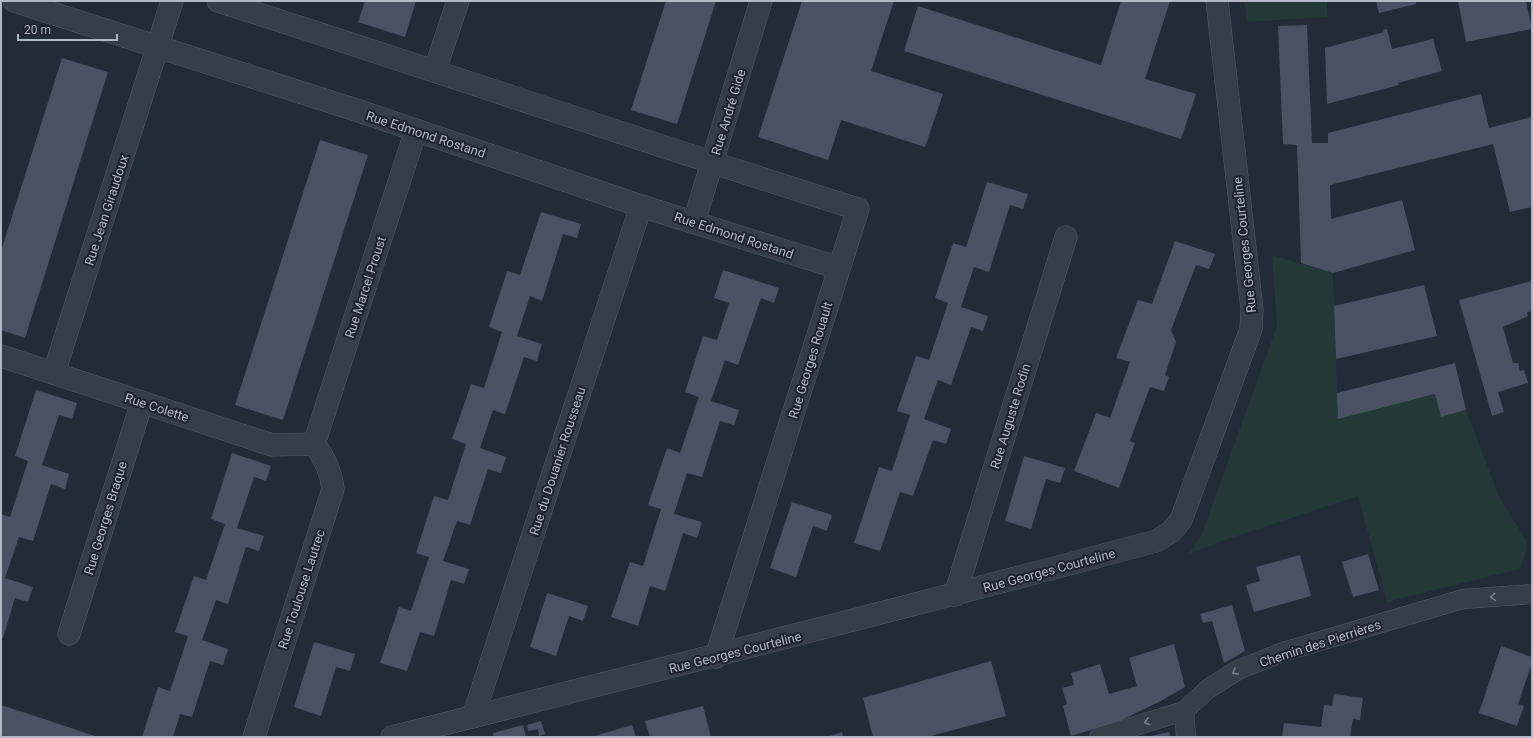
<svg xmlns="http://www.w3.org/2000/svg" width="1533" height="738" font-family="Roboto,sans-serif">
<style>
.green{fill:#243739}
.building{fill:#485262}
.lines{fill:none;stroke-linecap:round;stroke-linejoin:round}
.service-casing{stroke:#535b66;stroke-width:20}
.minor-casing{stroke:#535b66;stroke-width:23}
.service{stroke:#353d48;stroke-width:19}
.minor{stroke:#353d48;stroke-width:22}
.oneway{stroke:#79818d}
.labels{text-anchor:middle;stroke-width:4;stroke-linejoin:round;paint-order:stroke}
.street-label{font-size:13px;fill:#b0b8c5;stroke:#1b222d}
</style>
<rect width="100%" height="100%" fill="#222b38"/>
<g class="green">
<polygon points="1244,1 1327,1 1327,17 1247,22"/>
<polygon points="1272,255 1333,273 1338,418 1435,394 1441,417 1466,410 1500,499 1527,541 1525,555 1520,569 1387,602 1358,496 1216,543 1188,555 1201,536 1277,326"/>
</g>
<g class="building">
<polygon points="365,1 416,1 405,37 358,22"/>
<polygon points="666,1 716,1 677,124 631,110"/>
<polygon points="802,1 894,1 871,71 943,94 925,147 841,120 828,160 758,137"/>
<polygon points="1121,1 1170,1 1145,79 1196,94 1181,139 904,51 918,6 1101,65"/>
<polygon points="1376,1 1416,1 1416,4 1379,13"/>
<polygon points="1458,1 1526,1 1532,29 1466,42"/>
<polygon points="1307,25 1312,143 1328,143 1328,133 1481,94 1489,128 1532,117 1532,207 1510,212 1493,144 1330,185 1331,219 1402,200 1415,250 1333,273 1301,263 1297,145 1283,144 1278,26"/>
<polygon points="1387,29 1392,49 1433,39 1442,71 1398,83 1399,85 1327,104 1325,48 1384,32 1383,30"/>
<polygon points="62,58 108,72 25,338 1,330 1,251"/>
<polygon points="320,140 368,155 283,420 235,405"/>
<polygon points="987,182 1028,194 1023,209 1010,205 989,272 974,267 961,307 988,316 983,331 971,327 951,385 938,380 924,419 951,429 946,444 933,440 913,496 900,492 880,551 854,543 879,467 892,471 910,415 897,411 916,356 929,360 948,303 935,298 953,243 966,247"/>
<polygon points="541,212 581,224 577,238 563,234 542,301 530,296 517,336 542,344 537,361 524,357 505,414 493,410 480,448 506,457 501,473 488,469 470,525 457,521 443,561 469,569 464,584 451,580 434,636 420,632 407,671 380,663 399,607 411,611 429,557 416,553 434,496 448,500 466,444 452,439 471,384 484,388 502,332 489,327 507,271 520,275"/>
<polygon points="1175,241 1215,254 1209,269 1196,265 1171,330 1176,342 1165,375 1169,377 1164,391 1150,387 1130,441 1135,443 1119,488 1074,471 1096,413 1110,418 1130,362 1116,358 1138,300 1152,304"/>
<polygon points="723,270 779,288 774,303 761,298 738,365 725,360 711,401 739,410 734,425 720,421 702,477 687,473 674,514 702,522 697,538 683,533 665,591 650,586 638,626 611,617 630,562 643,566 661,509 648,505 667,448 680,453 699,397 685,392 703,336 717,340 729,303 714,298"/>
<polygon points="1532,281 1532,311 1527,312 1528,316 1503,327 1513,363 1518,363 1520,371 1524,370 1528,383 1498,392 1504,412 1492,416 1459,300"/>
<polygon points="1424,285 1437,336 1336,359 1334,306"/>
<polygon points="1455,363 1466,410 1441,417 1435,394 1338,419 1337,393"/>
<polygon points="36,390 77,403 72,419 59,415 42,465 69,474 65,489 51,484 33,541 19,537 5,578 33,587 28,602 15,598 3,638 1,638 1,514 10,517 28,461 15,456"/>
<polygon points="232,453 271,466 266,481 254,477 237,528 264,536 259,551 246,547 228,604 216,600 202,640 228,649 223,665 210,661 192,717 180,714 173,737 142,737 158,687 170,691 188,636 175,632 194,576 206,580 225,524 211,519"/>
<polygon points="1024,456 1065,468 1060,483 1046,479 1031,529 1005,521"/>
<polygon points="792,502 832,515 827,531 813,526 796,577 770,568"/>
<polygon points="1368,554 1379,590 1353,597 1342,562"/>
<polygon points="1300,555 1311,596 1254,612 1246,585 1260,581 1256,567"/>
<polygon points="547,593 588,606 583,621 569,616 556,656 530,647"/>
<polygon points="1232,605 1245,651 1224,663 1212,621 1203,623 1200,614"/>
<polygon points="314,642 355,654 350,671 336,667 321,716 294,707"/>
<polygon points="1174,644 1185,687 1159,702 1117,722 1071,736 1063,706 1067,704 1062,688 1074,685 1071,673 1100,664 1109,694 1137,686 1129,658"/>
<polygon points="1501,646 1532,657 1532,663 1518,704 1524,706 1517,726 1479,713"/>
<polygon points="991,661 1006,716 927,737 873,737 863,698"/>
<polygon points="1334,694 1363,698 1360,720 1353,719 1350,737 1282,737 1284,723 1321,727 1324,705 1332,706"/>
<polygon points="1,705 41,718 98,737 6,737 1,735"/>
<polygon points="703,706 711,737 650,737 645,721"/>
<polygon points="541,721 545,734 539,736 538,729 528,731 527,725"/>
<polygon points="523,725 526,737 494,737 493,733"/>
<polygon points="632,725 636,737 591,737"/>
<polygon points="842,732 843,737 826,737"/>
<polygon points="1169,732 1170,737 1151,737 1151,736"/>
</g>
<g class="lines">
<defs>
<g id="service">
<polyline points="1184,711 1186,737"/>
<polyline points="1099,737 1184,711 1208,689 1238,670 1283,652 1463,599 1532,594"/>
</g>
<g id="minor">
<polyline points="14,1 356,110 641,206 839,268"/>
<path d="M218 1C432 69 644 142 858 209L716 657"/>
<polyline points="435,70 458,1"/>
<polyline points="694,222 761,1"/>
<polyline points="1,356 272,445 314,444"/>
<polyline points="54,373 172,1"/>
<polyline points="314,444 416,130"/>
<polyline points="955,595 1066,237"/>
<polyline points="69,634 142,402"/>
<polyline points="473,717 641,206"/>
<path d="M254 737 333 489C331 471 325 458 314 444"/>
<path d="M392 737C647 673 902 609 1156 541L1171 532 1181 520 1251 329 1252 310 1217 1"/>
</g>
</defs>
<use href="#service" class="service-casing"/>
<use href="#minor" class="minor-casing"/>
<use href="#service" class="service"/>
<use href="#minor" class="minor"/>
</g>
<defs><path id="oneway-chevron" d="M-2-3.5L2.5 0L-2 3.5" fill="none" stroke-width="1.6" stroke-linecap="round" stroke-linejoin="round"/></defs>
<g class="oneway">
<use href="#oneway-chevron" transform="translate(1493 597) rotate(176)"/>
<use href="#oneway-chevron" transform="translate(1235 672) rotate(150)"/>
<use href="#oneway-chevron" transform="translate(1147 722) rotate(163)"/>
</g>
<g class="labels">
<g class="street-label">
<text transform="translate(728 112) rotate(-73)" y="5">Rue André Gide</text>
<text transform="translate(426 134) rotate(18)" y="5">Rue Edmond Rostand</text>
<text transform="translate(106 210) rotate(-72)" y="5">Rue Jean Giraudoux</text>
<text transform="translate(734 235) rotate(18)" y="5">Rue Edmond Rostand</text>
<text transform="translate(1244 245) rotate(-96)" y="5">Rue Georges Courteline</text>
<text transform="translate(365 287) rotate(-72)" y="5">Rue Marcel Proust</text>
<text transform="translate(810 360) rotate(-73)" y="5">Rue Georges Rouault</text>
<text transform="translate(157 407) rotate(18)" y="5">Rue Colette</text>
<text transform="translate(1010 416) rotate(-73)" y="5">Rue Auguste Rodin</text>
<text transform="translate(557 461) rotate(-72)" y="5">Rue du Douanier Rousseau</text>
<text transform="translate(105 518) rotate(-73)" y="5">Rue Georges Braque</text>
<text transform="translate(1049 570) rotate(-15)" y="5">Rue Georges Courteline</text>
<text transform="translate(301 589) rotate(-72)" y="5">Rue Toulouse Lautrec</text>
<text transform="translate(1320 643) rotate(-18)" y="5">Chemin des Pierrières</text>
<text transform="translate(735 652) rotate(-14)" y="5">Rue Georges Courteline</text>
</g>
</g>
<rect width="1533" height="738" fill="none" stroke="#b0b8c5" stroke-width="4"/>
<path d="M18 34v6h99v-6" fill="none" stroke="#b0b8c5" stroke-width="2"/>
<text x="24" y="34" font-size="12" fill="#b0b8c5" stroke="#1b222d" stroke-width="3" paint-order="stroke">20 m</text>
</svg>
